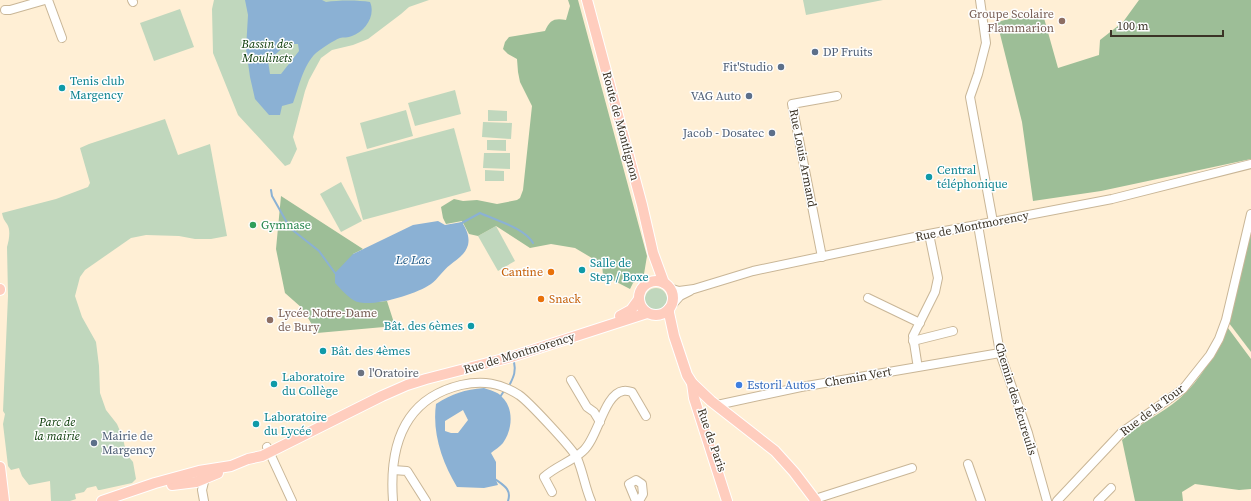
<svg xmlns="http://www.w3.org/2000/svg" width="1251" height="501" font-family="'Source Serif 4',serif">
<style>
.green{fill:#c0d7bd}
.forest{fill:#9dbe97}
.water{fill:#8bb1d4;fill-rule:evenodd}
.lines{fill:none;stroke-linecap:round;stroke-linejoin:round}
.stream{stroke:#8bb1d4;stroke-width:2}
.minor-casing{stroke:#c9b697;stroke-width:10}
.major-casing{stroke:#fff;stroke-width:12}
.minor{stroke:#fff;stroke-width:8}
.major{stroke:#ffcdbe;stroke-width:10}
.education-dot{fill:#8d6e63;stroke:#fefefe;stroke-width:1.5}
.service-dot{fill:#5c6f8a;stroke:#fefefe;stroke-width:1.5}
.culture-dot{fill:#0f9aa8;stroke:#fefefe;stroke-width:1.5}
.leisure-dot{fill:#2e9e5b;stroke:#fefefe;stroke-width:1.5}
.food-dot{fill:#e8710a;stroke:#fefefe;stroke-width:1.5}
.worship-dot{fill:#6b7280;stroke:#fefefe;stroke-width:1.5}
.shop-dot{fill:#3f7fe0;stroke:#fefefe;stroke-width:1.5}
.labels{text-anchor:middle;stroke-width:3;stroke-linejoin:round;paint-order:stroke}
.education-label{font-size:12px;fill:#785e54;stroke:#fefefe;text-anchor:end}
.park-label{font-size:12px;font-style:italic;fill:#043500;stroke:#fefefe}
.service-label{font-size:12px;fill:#4e5e75;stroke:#fefefe;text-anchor:end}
.culture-label{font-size:12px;fill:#0d838f;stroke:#fefefe;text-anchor:start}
.street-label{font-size:12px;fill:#3b3326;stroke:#fefefe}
.leisure-label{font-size:12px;fill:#27864d;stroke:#fefefe;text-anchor:start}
.food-label{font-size:12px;fill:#c56008;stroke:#fefefe;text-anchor:end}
.worship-label{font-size:12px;fill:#5b616d;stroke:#fefefe;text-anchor:start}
.shop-label{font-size:12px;fill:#366cbe;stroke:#fefefe;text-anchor:start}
.water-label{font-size:13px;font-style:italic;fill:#1d5785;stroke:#fefefe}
</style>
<rect width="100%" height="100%" fill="#ffefd5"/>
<g class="green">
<polygon points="214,0 429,0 409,7 401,14 368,39 353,45 332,50 321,58 309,80 305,91 293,137 297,149 290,164 285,166 238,115 213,53 212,9"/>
<polygon points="803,0 883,0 806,15"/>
<polygon points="180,9 194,47 154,61 140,23"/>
<polygon points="455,90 461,114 415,126 408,103"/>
<polygon points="406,110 413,136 367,149 360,123"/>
<polygon points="488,110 507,111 507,121 488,121"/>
<path d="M165 119 178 155 210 144 227 236 211 239H195L179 236 146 235 131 238 85 270 80 277 75 296 82 317 96 342 99 366 100 393 106 410 117 424 123 438 125 448 128 456 133 462 136 479 132 483 100 490H98L96 486 87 488 84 492 75 494 76 499 70 501H51L50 481 29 485 22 476 19 468 11 470 8 466 3 424 5 414 3 411 8 296 7 247C9 240 11 230 7 224 4 220 3 218 2 213L56 199 88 187 90 183 80 148 89 144Z"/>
<polygon points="483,122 512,123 511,139 482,137"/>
<polygon points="454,128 471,191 363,220 346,157"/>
<polygon points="487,140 506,140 506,151 487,150"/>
<polygon points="484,153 510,153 510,169 483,168"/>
<polygon points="485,170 504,171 504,181 485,181"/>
<polygon points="341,182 362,221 341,232 320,194"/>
<polygon points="496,226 515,261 498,271 478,236"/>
<circle cx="656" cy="299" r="11"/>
</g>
<g class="forest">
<path d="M568 0H578L647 256 644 274 633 283 630 289 603 275 602 264 575 248 551 244 530 248 496 226 478 236 469 234 462 221 446 224 443 218 441 207 454 199 463 201 477 200 497 204 517 200 520 198 523 190 532 106 520 82 518 72 517 59 508 54 503 49 505 42 509 37 545 31C550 20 554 18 566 20L570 6Z"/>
<polygon points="1139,0 1251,0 1251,159 1101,191 1033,201 1022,122 997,22 1042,11 1058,68 1099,55 1100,40 1123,22"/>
<polygon points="281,196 363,249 353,254 374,302 387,301 395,326 317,333 302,308 285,293 276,249"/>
<polygon points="1251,228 1251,352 1229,323"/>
<path d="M1228 328 1251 359V489L1239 490 1195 484 1182 492 1183 501H1135L1122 440C1139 423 1162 414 1179 399 1201 380 1215 353 1228 328Z"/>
</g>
<g class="water">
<path d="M245 0H322L326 2C339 0 358 0 370 2 376 16 365 31 352 36 348 38 343 37 340 38 334 40 321 49 316 53 303 65 299 87 293 103L282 106 280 115H269L255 99 250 77 246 49 248 15ZM287 44H298L299 51 281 74H270L268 61Z"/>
<path d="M438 221 445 225 462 222C466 229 470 236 468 245 465 255 457 259 450 265 443 270 438 279 431 284 417 294 374 307 358 302 351 301 340 288 335 283V273L353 254 413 225Z"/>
<path d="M484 388C489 390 498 392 501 396 514 407 513 429 503 443 500 447 494 450 491 453L496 462V480L498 485 484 488 457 487C442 462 432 433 436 404 453 393 464 390 484 388ZM463 410 468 420 458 433H451L445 431V421Z"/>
</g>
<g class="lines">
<g class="stream">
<polyline points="271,190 272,196 290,228 319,251 335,273 338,274"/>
<path d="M460 224 480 213C495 220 525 228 533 243"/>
<path d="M510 384C514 376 516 371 514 362"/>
<polyline points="500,397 504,391"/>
<path d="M495 479C503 485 512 489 508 501"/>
</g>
<defs>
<g id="minor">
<polyline points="48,0 62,38"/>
<polyline points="132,0 133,2"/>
<polyline points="980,0 986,43 978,74 970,97 993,222"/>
<polyline points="5,10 10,10 45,0"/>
<polyline points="978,225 1000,353 1028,433 1047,501"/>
<polyline points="822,257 792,104 837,96"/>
<polyline points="669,288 679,291 694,289 753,271 929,234 1112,199 1251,164"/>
<polyline points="868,298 920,323"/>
<polyline points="672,305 680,296 690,291"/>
<polyline points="913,341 953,331"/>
<polyline points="917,362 913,336 935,292 938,278 929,234"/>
<polyline points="571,380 587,407 594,412 600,422"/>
<polyline points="717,405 801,387 1000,353"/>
<polyline points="267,447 292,501"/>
<polyline points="968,464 981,501"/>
<polyline points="393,470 407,471 426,501"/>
<polyline points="204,474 205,478 202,490 204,501"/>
<path d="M552 492 544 477C556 466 571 462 583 451 598 438 604 394 623 391 626 390 629 391 632 392L646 416"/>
<polyline points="815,499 912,468"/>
<path d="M393 501C389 447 403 399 461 385 483 380 500 383 519 395 528 401 573 449 577 458 583 472 585 487 591 501"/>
<polyline points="636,501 629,484 636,480 642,484 643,494 639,501"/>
<polyline points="1057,501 1122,432 1183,389 1210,355 1219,339 1226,320 1251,214"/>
<polyline points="1098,501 1111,488"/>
</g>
<g id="major">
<polyline points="587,0 642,205 653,253 664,283"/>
<circle cx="656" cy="298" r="17"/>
<polyline points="0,289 0,290"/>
<polyline points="669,309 669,313 674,336 687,375 692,383 711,401 775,451 794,472 816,501"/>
<polyline points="620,316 631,310 639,299"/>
<polyline points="692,383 694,398 727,501"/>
<polyline points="0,467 4,501"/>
<polyline points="172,485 196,482 218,473"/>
<polyline points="102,501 155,483 199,471 231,466 248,459 262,456 382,396 407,385 426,379 511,357 647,313"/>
</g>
</defs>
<use href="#minor" class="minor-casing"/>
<use href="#major" class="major-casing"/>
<use href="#minor" class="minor"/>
<use href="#major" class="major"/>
</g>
<g class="education-dot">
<circle cx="1062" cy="21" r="4"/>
<circle cx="270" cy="320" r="4"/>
</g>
<g class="service-dot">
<circle cx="815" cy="52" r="4"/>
<circle cx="781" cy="67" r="4"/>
<circle cx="749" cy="96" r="4"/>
<circle cx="772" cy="133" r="4"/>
<circle cx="94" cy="443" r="4"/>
</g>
<g class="culture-dot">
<circle cx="62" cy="88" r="4"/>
<circle cx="929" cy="177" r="4"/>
<circle cx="582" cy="270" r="4"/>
<circle cx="471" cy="326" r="4"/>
<circle cx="323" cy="351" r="4"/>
<circle cx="274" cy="384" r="4"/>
<circle cx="256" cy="424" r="4"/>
</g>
<circle class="leisure-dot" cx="253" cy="225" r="4"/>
<g class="food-dot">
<circle cx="551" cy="272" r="4"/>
<circle cx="541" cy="299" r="4"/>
</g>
<circle class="worship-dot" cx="361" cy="373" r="4"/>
<circle class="shop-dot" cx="739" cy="385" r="4"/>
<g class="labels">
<g class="education-label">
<text x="1054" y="18">Groupe Scolaire<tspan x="1054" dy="14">Flammarion</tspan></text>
<text x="278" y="317" text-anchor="start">Lycée Notre-Dame<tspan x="278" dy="14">de Bury</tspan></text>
</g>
<g class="park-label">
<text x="267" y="48">Bassin des<tspan x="267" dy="14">Moulinets</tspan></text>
<text x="57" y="426">Parc de<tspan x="57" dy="14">la mairie</tspan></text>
</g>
<g class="service-label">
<text x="823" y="56" text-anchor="start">DP Fruits</text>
<text x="773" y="71">Fit'Studio</text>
<text x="741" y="100">VAG Auto</text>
<text x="764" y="137">Jacob - Dosatec</text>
<text x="102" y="440" text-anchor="start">Mairie de<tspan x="102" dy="14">Margency</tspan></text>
</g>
<g class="culture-label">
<text x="70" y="85">Tenis club<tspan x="70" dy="14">Margency</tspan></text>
<text x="937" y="174">Central<tspan x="937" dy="14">téléphonique</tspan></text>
<text x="590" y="267">Salle de<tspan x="590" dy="14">Step / Boxe</tspan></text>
<text x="463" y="330" text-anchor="end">Bât. des 6èmes</text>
<text x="331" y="355">Bât. des 4èmes</text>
<text x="282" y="381">Laboratoire<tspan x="282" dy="14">du Collège</tspan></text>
<text x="264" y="421">Laboratoire<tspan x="264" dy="14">du Lycée</tspan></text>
</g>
<g class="street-label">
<text transform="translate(621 126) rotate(75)" y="4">Route de Montlignon</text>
<text transform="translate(803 158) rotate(79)" y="4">Rue Louis Armand</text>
<text transform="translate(972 226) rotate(-11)" y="4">Rue de Montmorency</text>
<text transform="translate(519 353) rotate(-17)" y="4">Rue de Montmorency</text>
<text transform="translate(858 377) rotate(-10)" y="4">Chemin Vert</text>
<text transform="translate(1016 399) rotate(73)" y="4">Chemin des Écureuils</text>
<text transform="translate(1152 410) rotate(-37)" y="4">Rue de la Tour</text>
<text transform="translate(712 440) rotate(71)" y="4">Rue de Paris</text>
</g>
<g class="leisure-label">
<text x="261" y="229">Gymnase</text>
</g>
<g class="food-label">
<text x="543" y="276">Cantine</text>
<text x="549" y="303" text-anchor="start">Snack</text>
</g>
<g class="worship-label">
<text x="369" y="377">l'Oratoire</text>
</g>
<g class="shop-label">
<text x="747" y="389">Estoril Autos</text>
</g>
<g class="water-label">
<text x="413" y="264">Le Lac</text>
</g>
</g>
<path d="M1111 30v6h112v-6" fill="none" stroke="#3b3326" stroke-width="2"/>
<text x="1117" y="30" font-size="12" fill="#3b3326" stroke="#fefefe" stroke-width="3" paint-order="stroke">100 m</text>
</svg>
